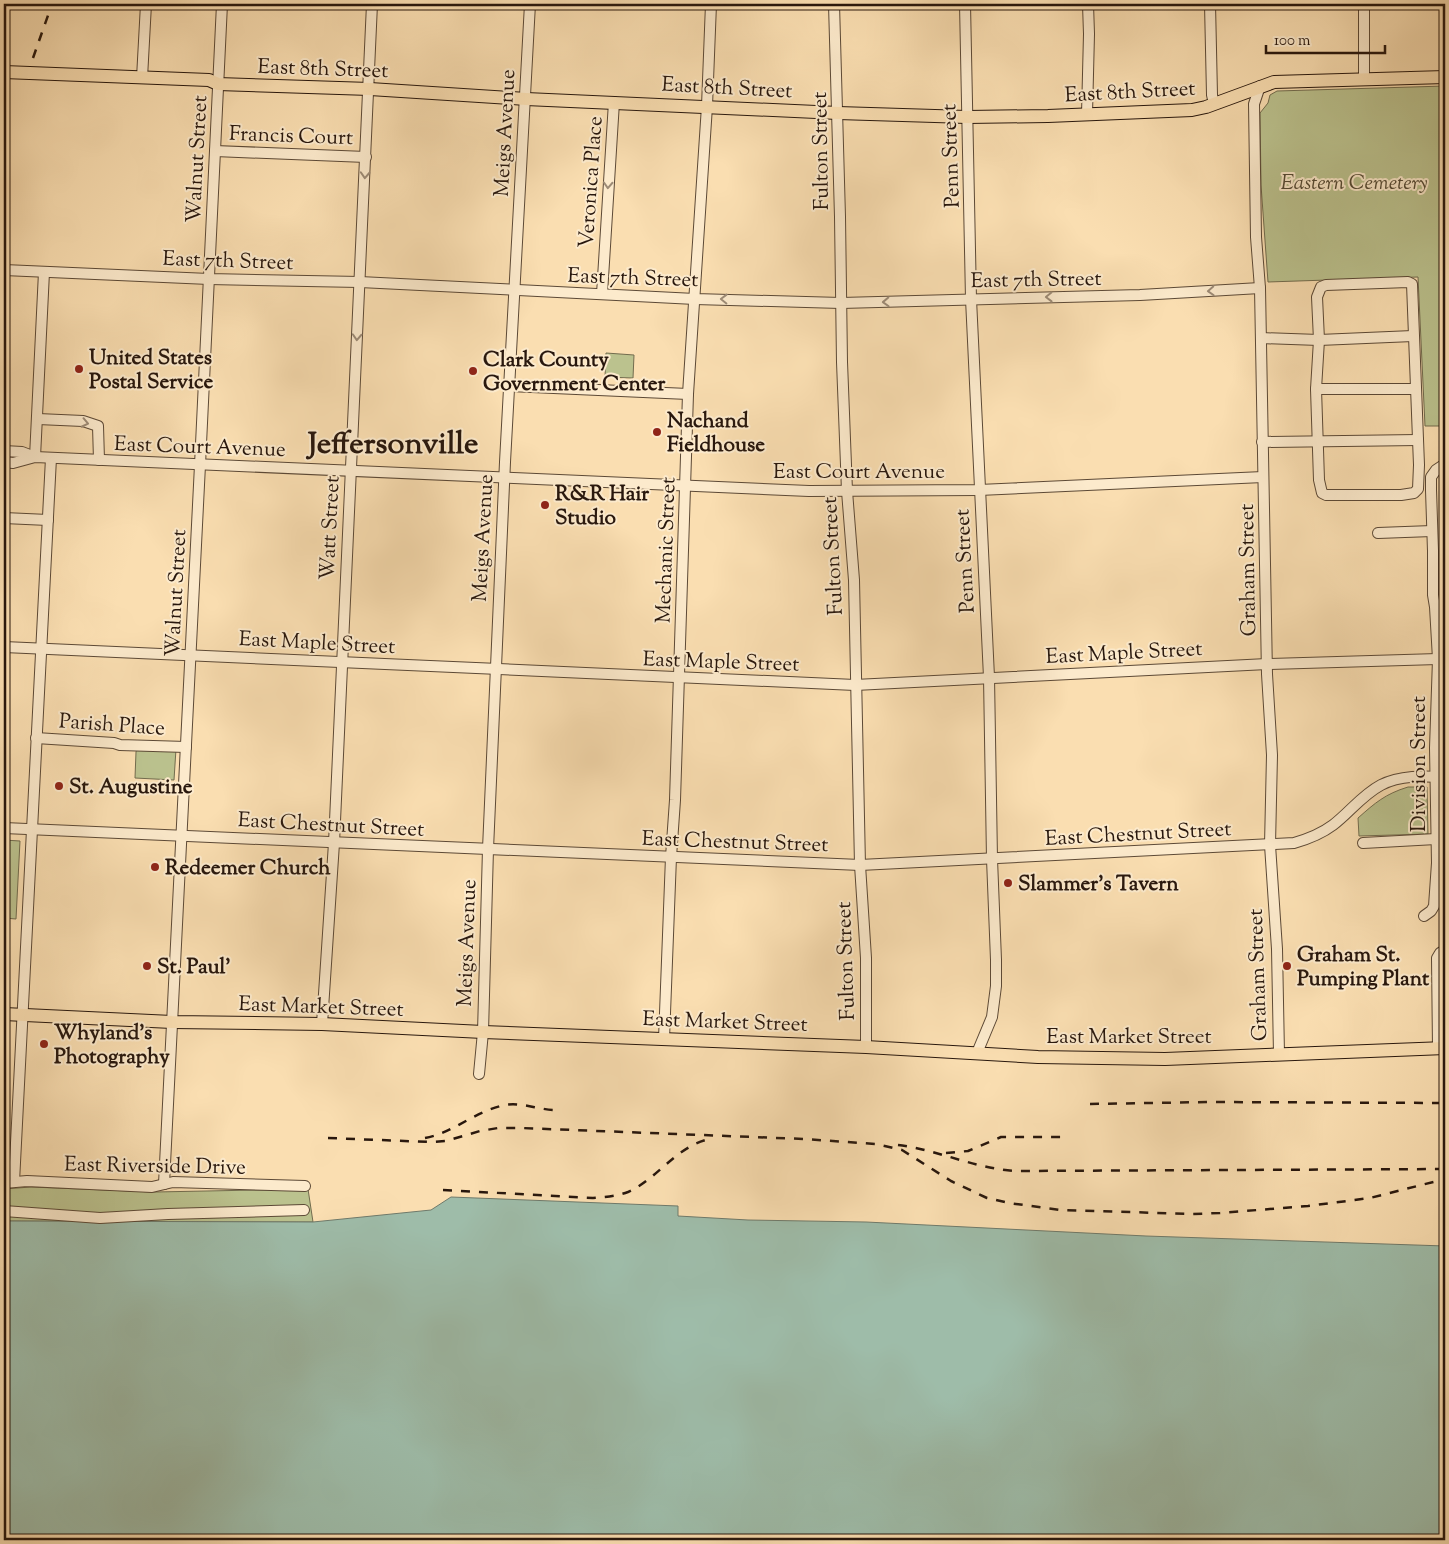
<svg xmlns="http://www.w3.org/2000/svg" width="1449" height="1544" font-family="'Sorts Mill Goudy',serif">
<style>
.green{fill:#bbc28e;stroke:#726c4e}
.water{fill:#9ebca9;stroke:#6f7a6b}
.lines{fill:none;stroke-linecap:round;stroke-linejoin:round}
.minor-casing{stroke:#5c4936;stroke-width:12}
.major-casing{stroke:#28170d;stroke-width:14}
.minor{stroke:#fceacc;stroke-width:10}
.major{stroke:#fadeb1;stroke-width:12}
.rail{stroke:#28170d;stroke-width:2.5;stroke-dasharray:9 9;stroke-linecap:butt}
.oneway{stroke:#9d8b76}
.poi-dot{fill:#8f2418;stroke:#fceacc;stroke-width:2}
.labels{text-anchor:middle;stroke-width:4;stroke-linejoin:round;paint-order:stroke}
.street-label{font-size:21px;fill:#28170d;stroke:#fceacc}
.park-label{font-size:21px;font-style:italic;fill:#544a34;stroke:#fceacc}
.poi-label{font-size:21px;font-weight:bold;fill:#28170d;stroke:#fceacc;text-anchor:start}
.town-label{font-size:31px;font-weight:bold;fill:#28170d;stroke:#fceacc}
</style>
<rect width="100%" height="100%" fill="#fadeb1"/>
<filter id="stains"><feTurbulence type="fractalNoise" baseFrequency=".004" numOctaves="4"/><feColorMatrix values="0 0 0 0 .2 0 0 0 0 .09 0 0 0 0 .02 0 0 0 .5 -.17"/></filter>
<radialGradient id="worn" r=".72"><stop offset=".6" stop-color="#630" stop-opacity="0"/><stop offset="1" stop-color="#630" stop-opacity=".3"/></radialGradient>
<g class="green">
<polygon points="1445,86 1445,426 1425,426 1418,277 1268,282 1261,185 1260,113 1268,103 1270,95 1277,91"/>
<polygon points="606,353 634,355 633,378 605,377"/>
<polygon points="137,748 176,749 174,780 135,778 136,752"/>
<path d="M1408 787H1427L1428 834 1359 836 1358 818C1375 803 1385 794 1408 787Z"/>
<polygon points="4,840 20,841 16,919 4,918"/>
<polygon points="31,1187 155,1192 308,1189 313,1222 4,1221 4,1189"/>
</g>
<polygon class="water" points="451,1197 678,1206 678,1216 748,1220 866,1222 1146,1236 1445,1246 1445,1540 4,1540 4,1221 313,1222 431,1210"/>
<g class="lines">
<defs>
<g id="minor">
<polyline points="834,4 840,217 842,362 847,491 854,580 860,865 866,958 866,1047"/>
<polyline points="965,4 971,299 989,677 992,859 996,960 996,986 992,1017 977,1053"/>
<polyline points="1210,4 1212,95 1214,104"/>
<polyline points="1364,4 1364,78"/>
<polyline points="142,78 146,4"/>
<polyline points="1260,86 1254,104 1256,237 1260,288 1267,674 1272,755 1270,845 1277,949 1279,1054"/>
<polyline points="1087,114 1089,34 1088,4"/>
<polyline points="215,151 366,157"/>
<polyline points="4,270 209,279 360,282 695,299 841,303 1140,295 1260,288"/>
<polygon points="1408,282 1412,284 1419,465 1418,489 1414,493 1401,495 1326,495 1322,493 1319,480 1316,389 1319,340 1317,297 1321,287 1326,285"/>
<polyline points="602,294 614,102"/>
<polyline points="1261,338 1319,340 1413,336"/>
<polyline points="509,386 688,394"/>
<polyline points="1316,389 1415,389"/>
<polyline points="38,419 83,421 98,426 99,460"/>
<polyline points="1262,442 1418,440"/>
<polyline points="4,451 22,452 35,457"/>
<polyline points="35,457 44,272"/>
<polyline points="4,462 13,463 35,457 809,491 979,490 1263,477"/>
<polyline points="4,518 48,520"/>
<polyline points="1378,533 1432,531"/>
<polyline points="4,647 855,685 1267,664 1438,659"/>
<polyline points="36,738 114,743 120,745 186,747"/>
<path d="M4 828 860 865 1294 843C1308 839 1321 834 1333 825 1349 813 1362 795 1381 785 1400 775 1424 776 1445 777"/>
<polyline points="1363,843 1436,839"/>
<polyline points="1424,916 1431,911 1434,906 1437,863 1435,748 1438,659 1435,607 1433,595 1433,551 1431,490 1431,477 1436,470 1442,466 1445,466"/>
<polyline points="322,1024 334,843 372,4"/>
<polyline points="664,1039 671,857 675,800 688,394 707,106 711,4"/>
<polyline points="1438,1048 1437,958 1440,953 1445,950"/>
<polyline points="479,1074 483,1032 488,849 505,462 530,4"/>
<polyline points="14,1182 51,458"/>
<polyline points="4,1183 27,1181 152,1187 173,1182 305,1186"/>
<polyline points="164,1184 200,465 222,4"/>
<polyline points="4,1211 100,1218 168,1214 304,1210"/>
</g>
<g id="major">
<polyline points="4,72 209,80 218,84 370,89 526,99 838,113 967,117 1048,116 1192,110 1206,107 1274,82 1445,77"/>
<polyline points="4,1014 172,1022 322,1024 483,1032 866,1047 1038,1057 1165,1059 1445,1048"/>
</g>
</defs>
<use href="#minor" class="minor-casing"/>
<use href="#major" class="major-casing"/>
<use href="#minor" class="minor"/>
<use href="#major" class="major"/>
<g class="rail">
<polyline points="33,58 52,4"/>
<polyline points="1090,1104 1209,1102 1445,1103"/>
<polyline points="328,1138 431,1142 446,1141 480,1131 498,1128 521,1128 804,1139 876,1144 902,1150 951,1181 987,1198 1009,1203 1061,1210 1193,1214 1220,1213 1308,1206 1370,1198 1445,1179"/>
<path d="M425 1138C453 1133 475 1111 505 1105 522 1102 539 1110 556 1110"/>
<path d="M898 1145C938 1150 974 1168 1014 1171L1445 1169"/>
<polyline points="946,1153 968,1151 1001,1137 1066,1137"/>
<path d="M443 1190 593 1198C605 1197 617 1196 628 1192 659 1178 676 1146 710 1139"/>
</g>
</g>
<defs><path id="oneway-chevron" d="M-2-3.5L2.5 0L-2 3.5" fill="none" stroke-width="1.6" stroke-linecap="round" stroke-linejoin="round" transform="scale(1.25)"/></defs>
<g class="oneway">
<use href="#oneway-chevron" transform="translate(365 175) rotate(93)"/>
<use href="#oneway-chevron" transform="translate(608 185) rotate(93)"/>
<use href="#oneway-chevron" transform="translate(1211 291) rotate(177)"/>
<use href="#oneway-chevron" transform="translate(1049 297) rotate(179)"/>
<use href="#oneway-chevron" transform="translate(724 299) rotate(-179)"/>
<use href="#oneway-chevron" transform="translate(886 302) rotate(178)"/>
<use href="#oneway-chevron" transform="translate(357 337) rotate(93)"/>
<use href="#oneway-chevron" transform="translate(85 423) rotate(12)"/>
</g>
<g class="poi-dot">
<circle cx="79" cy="369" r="5"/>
<circle cx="473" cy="371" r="5"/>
<circle cx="657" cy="432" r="5"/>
<circle cx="545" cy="505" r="5"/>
<circle cx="59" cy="786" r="5"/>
<circle cx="155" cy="867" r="5"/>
<circle cx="1008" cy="883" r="5"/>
<circle cx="147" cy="966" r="5"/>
<circle cx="1287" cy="966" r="5"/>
<circle cx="44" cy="1044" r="5"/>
</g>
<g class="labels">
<g class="street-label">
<text transform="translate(323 68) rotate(2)" y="7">East 8th Street</text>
<text transform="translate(727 87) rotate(3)" y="7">East 8th Street</text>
<text transform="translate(1130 91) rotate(-3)" y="7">East 8th Street</text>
<text transform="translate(504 133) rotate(-87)" y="7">Meigs Avenue</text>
<text transform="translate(291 135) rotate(2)" y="7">Francis Court</text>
<text transform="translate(820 151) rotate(-91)" y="7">Fulton Street</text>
<text transform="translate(950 156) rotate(-92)" y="7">Penn Street</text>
<text transform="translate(196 159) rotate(-87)" y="7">Walnut Street</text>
<text transform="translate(590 182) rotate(-86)" y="7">Veronica Place</text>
<text transform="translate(228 260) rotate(2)" y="7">East 7th Street</text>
<text transform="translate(633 277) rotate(2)" y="7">East 7th Street</text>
<text transform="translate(1036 279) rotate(-1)" y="7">East 7th Street</text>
<text transform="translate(200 446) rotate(2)" y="7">East Court Avenue</text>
<text x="859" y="478">East Court Avenue</text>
<text transform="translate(329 528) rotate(-87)" y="7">Watt Street</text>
<text transform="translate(482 538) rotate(-87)" y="7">Meigs Avenue</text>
<text transform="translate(665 550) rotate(-88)" y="7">Mechanic Street</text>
<text transform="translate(832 556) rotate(-93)" y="7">Fulton Street</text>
<text transform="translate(964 561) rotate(-93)" y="7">Penn Street</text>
<text transform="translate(1247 570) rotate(-91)" y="7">Graham Street</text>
<text transform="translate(175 593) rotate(-87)" y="7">Walnut Street</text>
<text transform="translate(317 642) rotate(3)" y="7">East Maple Street</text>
<text transform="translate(1124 652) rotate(-3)" y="7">East Maple Street</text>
<text transform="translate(721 661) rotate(2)" y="7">East Maple Street</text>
<text transform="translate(112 724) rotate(4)" y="7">Parish Place</text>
<text transform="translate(1418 764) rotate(-90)" y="7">Division Street</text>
<text transform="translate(331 824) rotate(3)" y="7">East Chestnut Street</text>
<text transform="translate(1138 833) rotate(-3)" y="7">East Chestnut Street</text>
<text transform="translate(735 841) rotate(2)" y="7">East Chestnut Street</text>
<text transform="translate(466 943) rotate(-88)" y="7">Meigs Avenue</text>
<text transform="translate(845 961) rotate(-92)" y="7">Fulton Street</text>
<text transform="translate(1257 975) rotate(-92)" y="7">Graham Street</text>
<text transform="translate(321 1006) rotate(2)" y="7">East Market Street</text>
<text transform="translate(725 1021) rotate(2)" y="7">East Market Street</text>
<text x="1129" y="1043">East Market Street</text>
<text transform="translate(155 1165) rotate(1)" y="7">East Riverside Drive</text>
</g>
<g class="park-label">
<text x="1354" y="189">Eastern Cemetery</text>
</g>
<g class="poi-label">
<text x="89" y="364">United States<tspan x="89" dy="24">Postal Service</tspan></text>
<text x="483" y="366">Clark County<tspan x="483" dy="24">Government Center</tspan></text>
<text x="667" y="427">Nachand<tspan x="667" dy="24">Fieldhouse</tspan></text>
<text x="555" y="500">R&amp;R Hair<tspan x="555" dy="24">Studio</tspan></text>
<text x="69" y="793">St. Augustine</text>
<text x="165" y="874">Redeemer Church</text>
<text x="1018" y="890">Slammer's Tavern</text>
<text x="1297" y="961">Graham St.<tspan x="1297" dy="24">Pumping Plant</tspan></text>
<text x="157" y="973">St. Paul'</text>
<text x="54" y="1039">Whyland's<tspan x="54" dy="24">Photography</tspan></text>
</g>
<g class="town-label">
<text x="393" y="453">Jeffersonville</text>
</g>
</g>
<rect width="1449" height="1544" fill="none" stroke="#fadeb1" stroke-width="20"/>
<rect x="5" y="5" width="1439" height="1534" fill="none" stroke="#28170d" stroke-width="2.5"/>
<rect x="10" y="10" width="1429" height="1524" fill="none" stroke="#28170d"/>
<path d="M1266 45v8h119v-8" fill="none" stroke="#28170d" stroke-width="2.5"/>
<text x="1274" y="45" font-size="15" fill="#28170d" stroke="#fceacc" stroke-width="4" paint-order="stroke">100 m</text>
<rect width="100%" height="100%" filter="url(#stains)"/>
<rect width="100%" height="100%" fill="url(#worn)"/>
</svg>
